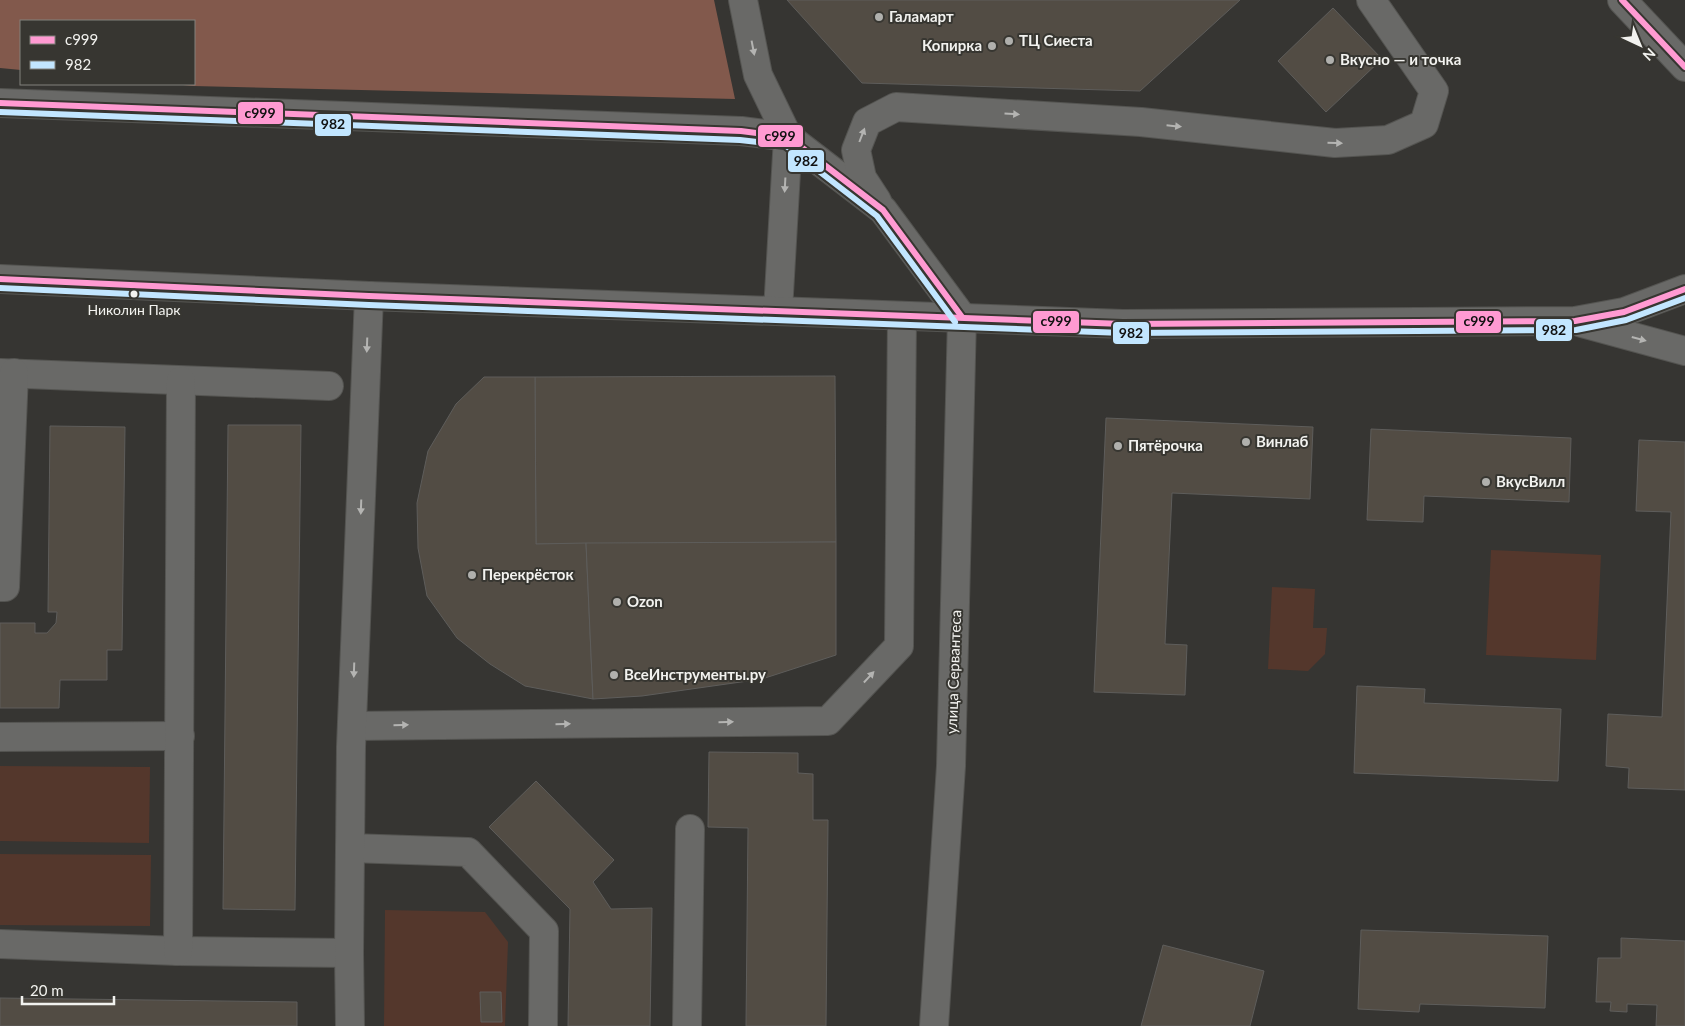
<svg xmlns="http://www.w3.org/2000/svg" width="1685" height="1026" font-family="Lato,sans-serif">
<style>
.green{fill:#54372c}
.forest{fill:#82594c}
.building{fill:#524c44;stroke:#5e5d5b}
.lines{fill:none;stroke-linecap:round;stroke-linejoin:round}
.minor-casing{stroke:#545451;stroke-width:30}
.minor{stroke:#696967;stroke-width:28}
.bus-1-casing{stroke:#373631;stroke-width:10}
.bus-2-casing{stroke:#373631;stroke-width:10}
.bus-1{stroke:#ff9ad2;stroke-width:6}
.bus-2{stroke:#c2e6ff;stroke-width:6}
.oneway{fill:#b4b4b2}
.poi-dot{fill:#b0b0ad;stroke:#373631;stroke-width:2}
.bus-dot{fill:#f2f2ef;stroke:#373631;stroke-width:2}
.labels{text-anchor:middle;stroke-width:4;stroke-linejoin:round;paint-order:stroke}
.bus-label{font-size:14px;fill:#f2f2ef;stroke:#373631}
.poi-label{font-size:15px;font-weight:bold;fill:#f2f2ef;stroke:#373631;text-anchor:start}
.street-label{font-size:15px;fill:#f2f2ef;stroke:#373631}
.line-badge{stroke:#373631;stroke-width:2}
.pale-badge-label{font-size:14px;text-anchor:middle;font-weight:bold;fill:#111}
</style>
<rect width="100%" height="100%" fill="#363532"/>
<g class="green">
<polygon points="1491,550 1601,555 1596,660 1486,655"/>
<polygon points="1272,587 1315,589 1313,628 1327,628 1325,654 1308,671 1268,669"/>
<polygon points="0,766 150,767 149,843 0,841"/>
<polygon points="0,854 151,855 150,926 0,925"/>
<polygon points="385,910 485,912 508,942 505,1026 384,1026"/>
</g>
<polygon class="forest" points="0,0 714,0 735,99 193,86 173,84 194,84 194,21 21,21 21,70 0,68"/>
<g class="building">
<polygon points="787,0 1240,0 1140,91 862,83"/>
<polygon points="1333,8 1382,59 1326,112 1278,61"/>
<polygon points="835,376 836,542 536,544 535,377"/>
<polygon points="484,377 535,377 536,544 586,543 593,699 525,686 490,664 457,638 427,596 418,548 417,503 428,451 456,404"/>
<polygon points="1106,418 1313,427 1310,499 1172,493 1165,644 1187,645 1185,695 1094,692"/>
<polygon points="228,425 301,425 295,910 223,909"/>
<polygon points="50,426 125,427 122,650 107,650 107,680 60,680 59,708 0,708 0,623 35,623 35,633 47,633 56,623 57,612 48,612"/>
<polygon points="1371,429 1571,438 1569,502 1424,496 1423,522 1367,520"/>
<polygon points="1639,440 1685,442 1685,790 1628,788 1629,768 1606,766 1608,714 1662,717 1671,512 1636,511"/>
<polygon points="836,542 836,655 762,679 642,696 593,699 586,543"/>
<polygon points="1357,686 1425,689 1424,703 1561,709 1558,781 1354,773"/>
<polygon points="709,752 798,753 798,773 813,774 813,820 828,820 826,1026 746,1026 748,828 708,827"/>
<polygon points="536,781 614,860 593,882 611,909 652,908 650,1026 568,1026 570,909 489,827"/>
<polygon points="1361,930 1548,936 1545,1008 1420,1004 1419,1012 1358,1009"/>
<polygon points="1621,938 1685,941 1685,1026 1656,1026 1657,1005 1627,1004 1627,1012 1610,1011 1611,1002 1596,1002 1598,958 1621,958"/>
<polygon points="1163,945 1264,971 1250,1026 1141,1026"/>
<polygon points="480,992 501,992 502,1022 481,1022"/>
<polygon points="0,998 297,1002 297,1026 0,1026"/>
</g>
<g class="lines">
<defs>
<g id="minor">
<polyline points="743,0 758,75 788,137 778,311"/>
<polyline points="1622,0 1685,67"/>
<polyline points="0,103 741,131 788,137 883,210 962,317"/>
<polyline points="877,201 862,178 856,150 867,122 896,107 1141,122 1335,143 1388,140 1424,124 1434,91 1371,0"/>
<polyline points="0,279 369,296 1123,324 1575,321 1624,312 1685,289"/>
<polyline points="1582,323 1685,351"/>
<polyline points="0,373 329,386"/>
<polyline points="0,587 5,587 14,373"/>
<polyline points="352,726 828,721 899,646 902,316"/>
<polyline points="0,737 180,736"/>
<polyline points="350,848 468,852 544,931 543,1026"/>
<polyline points="0,944 178,951 349,953"/>
<polyline points="178,951 181,381"/>
<polyline points="350,1026 349,953 351,747 369,296"/>
<polyline points="687,1026 690,829"/>
<polyline points="934,1026 951,766 962,317"/>
</g>
</defs>
<use href="#minor" class="minor-casing"/>
<use href="#minor" class="minor"/>
<defs>
<g id="bus-1">
<polyline points="1622,0 1685,67"/>
<polyline points="0,103 741,131 788,137 883,210 962,317"/>
<polyline points="0,279 369,296 1123,324 1575,321 1624,312 1685,289"/>
</g>
<g id="bus-2">
<polyline points="0,112 740,140 785,145 877,216 955,322"/>
<polyline points="0,288 369,305 1123,333 1576,330 1626,320 1685,298"/>
</g>
</defs>
<use href="#bus-1" class="bus-1-casing"/>
<use href="#bus-2" class="bus-2-casing"/>
<use href="#bus-1" class="bus-1"/>
<use href="#bus-2" class="bus-2"/>
</g>
<defs><path id="oneway-solid" d="M-6-.8H1V-3.2L6.5 0L1 3.2V.8H-6Z" transform="scale(1.25)"/></defs>
<g class="oneway">
<use href="#oneway-solid" transform="translate(753 48) rotate(79)"/>
<use href="#oneway-solid" transform="translate(1012 114) rotate(4)"/>
<use href="#oneway-solid" transform="translate(1174 126) rotate(6)"/>
<use href="#oneway-solid" transform="translate(862 135) rotate(-69)"/>
<use href="#oneway-solid" transform="translate(1335 143) rotate(1)"/>
<use href="#oneway-solid" transform="translate(785 185) rotate(93)"/>
<use href="#oneway-solid" transform="translate(1639 339) rotate(15)"/>
<use href="#oneway-solid" transform="translate(367 345) rotate(92)"/>
<use href="#oneway-solid" transform="translate(361 507) rotate(92)"/>
<use href="#oneway-solid" transform="translate(354 670) rotate(92)"/>
<use href="#oneway-solid" transform="translate(869 677) rotate(-47)"/>
<use href="#oneway-solid" transform="translate(726 722) rotate(-1)"/>
<use href="#oneway-solid" transform="translate(563 724) rotate(-1)"/>
<use href="#oneway-solid" transform="translate(401 725) rotate(-1)"/>
</g>
<g class="poi-dot">
<circle cx="879" cy="17" r="5"/>
<circle cx="1009" cy="41" r="5"/>
<circle cx="992" cy="46" r="5"/>
<circle cx="1330" cy="60" r="5"/>
<circle cx="1246" cy="442" r="5"/>
<circle cx="1118" cy="446" r="5"/>
<circle cx="1486" cy="482" r="5"/>
<circle cx="472" cy="575" r="5"/>
<circle cx="617" cy="602" r="5"/>
<circle cx="614" cy="675" r="5"/>
</g>
<circle class="bus-dot" cx="134" cy="294" r="4.5"/>
<g class="labels">
<g class="bus-label">
<text x="134" y="315">Николин Парк</text>
</g>
<g class="poi-label">
<text x="889" y="22">Галамарт</text>
<text x="1019" y="46">ТЦ Сиеста</text>
<text x="982" y="51" text-anchor="end">Копирка</text>
<text x="1340" y="65">Вкусно — и точка</text>
<text x="1256" y="447">Винлаб</text>
<text x="1128" y="451">Пятёрочка</text>
<text x="1496" y="487">ВкусВилл</text>
<text x="482" y="580">Перекрёсток</text>
<text x="627" y="607">Ozon</text>
<text x="624" y="680">ВсеИнструменты.ру</text>
</g>
<g class="street-label">
<text transform="translate(954 672) rotate(-88)" y="5">улица Сервантеса</text>
</g>
</g>
<g class="line-badge">
<rect x="237" y="101" width="47" height="24" rx="5" fill="#ff9ad2"/>
<rect x="314" y="113" width="38" height="24" rx="5" fill="#c2e6ff"/>
<rect x="757" y="124" width="47" height="24" rx="5" fill="#ff9ad2"/>
<rect x="787" y="149" width="38" height="24" rx="5" fill="#c2e6ff"/>
<rect x="1032" y="310" width="48" height="24" rx="5" fill="#ff9ad2"/>
<rect x="1455" y="310" width="47" height="24" rx="5" fill="#ff9ad2"/>
<rect x="1535" y="318" width="38" height="24" rx="5" fill="#c2e6ff"/>
<rect x="1112" y="321" width="38" height="24" rx="5" fill="#c2e6ff"/>
</g>
<g class="pale-badge-label">
<text x="260" y="118">с999</text>
<text x="333" y="129">982</text>
<text x="780" y="141">с999</text>
<text x="806" y="166">982</text>
<text x="1056" y="326">с999</text>
<text x="1479" y="326">с999</text>
<text x="1554" y="335">982</text>
<text x="1131" y="338">982</text>
</g>
<rect x="20" y="20" width="175" height="65" fill="#373631" stroke="#82817d"/>
<rect x="30" y="36" width="25" height="8" fill="#ff9ad2" stroke="#82817d"/>
<text x="65" y="45" font-size="15" fill="#f2f2ef">с999</text>
<rect x="30" y="61" width="25" height="8" fill="#c2e6ff" stroke="#82817d"/>
<text x="65" y="70" font-size="15" fill="#f2f2ef">982</text>
<g transform="translate(1640 45) rotate(136)" stroke="#373631" stroke-width="4" paint-order="stroke">
<path d="M0-4L9 19L0 12L-9 19Z" fill="#f2f2ef"/>
<text y="-8" font-size="14" font-weight="bold" text-anchor="middle" fill="#f2f2ef">N</text>
</g>
<path d="M22 996v8h92v-8" fill="none" stroke="#f2f2ef" stroke-width="2.5"/>
<text x="30" y="996" font-size="15" fill="#f2f2ef" stroke="#373631" stroke-width="4" paint-order="stroke">20 m</text>
</svg>
